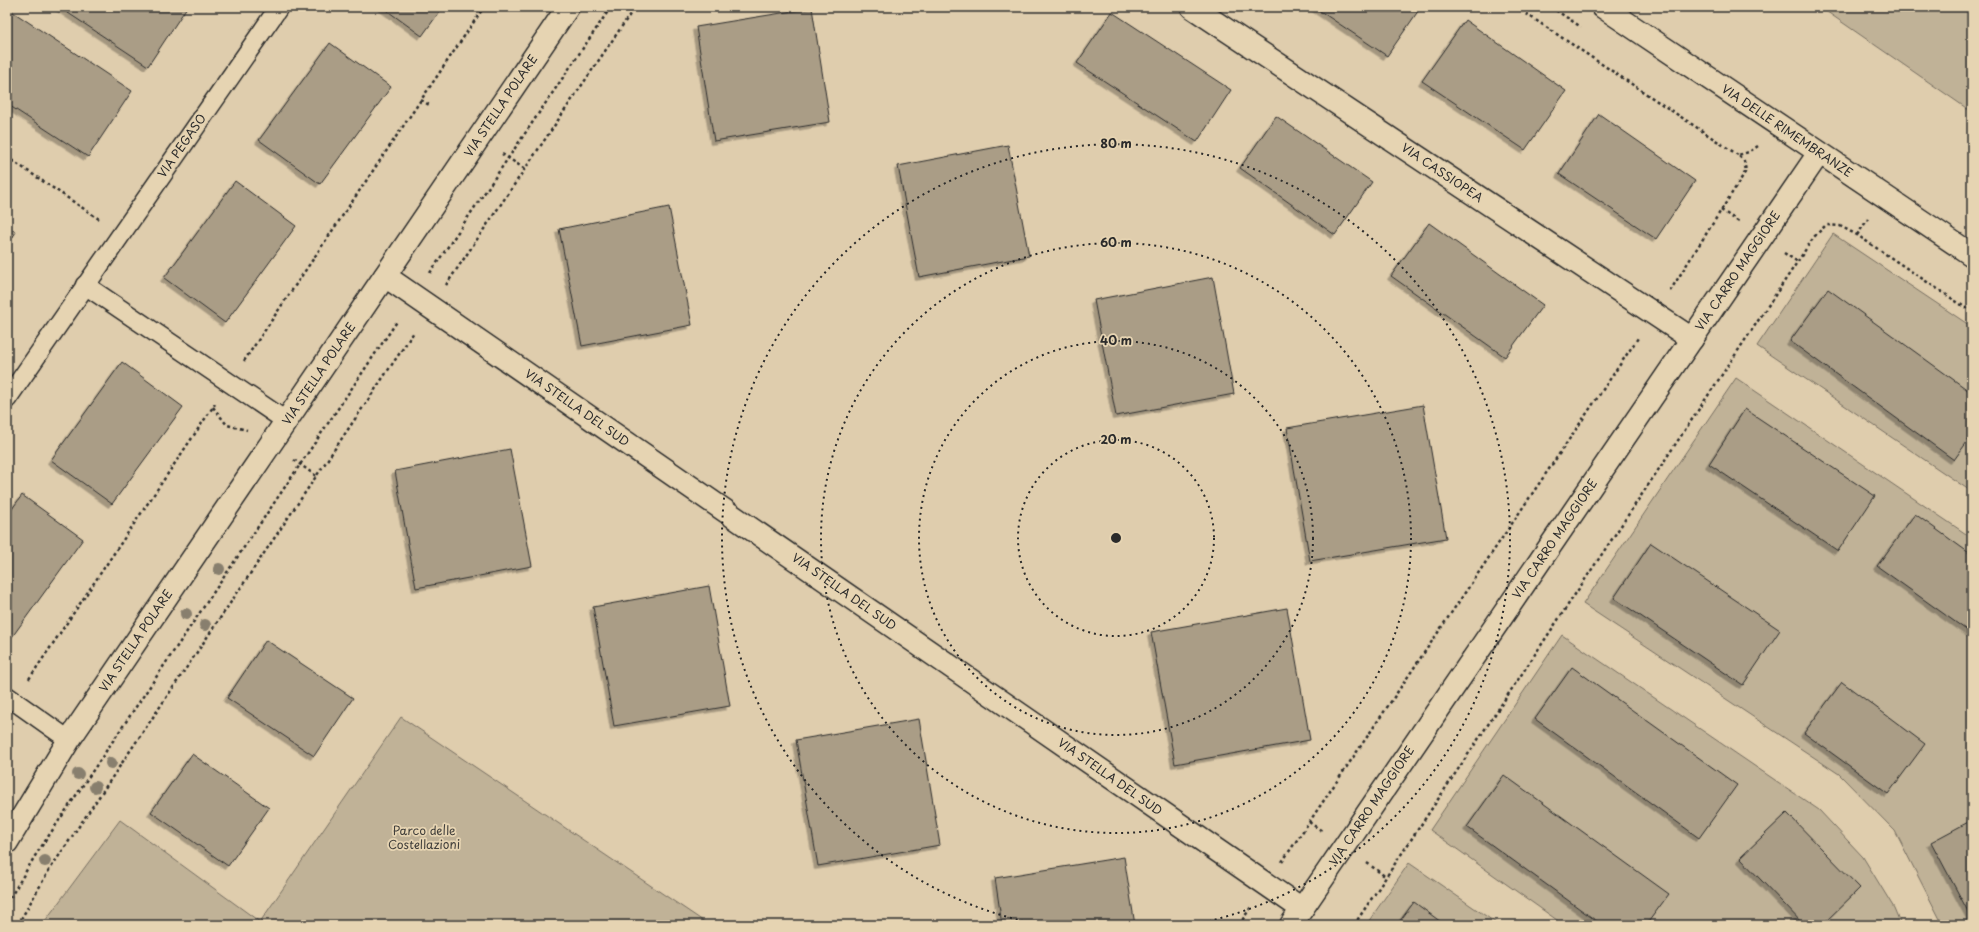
<svg xmlns="http://www.w3.org/2000/svg" width="1979" height="932" font-family="'Playpen Sans',sans-serif">
<style>
.green{fill:#c0b297;stroke:#766e61}
.building{fill:#aa9d86;stroke:#2b2b2b;filter:url(#shadow)}
.lines{fill:none;stroke-linecap:round;stroke-linejoin:round}
.lane-casing{stroke:#2b2b2b;stroke-width:21}
.street-casing{stroke:#2b2b2b;stroke-width:25}
.secondary-casing{stroke:#2b2b2b;stroke-width:25}
.path{stroke:#2b2b2b;stroke-width:2.5;stroke-dasharray:3 3;stroke-linecap:butt}
.lane{stroke:#e6d4b2;stroke-width:18}
.street{stroke:#e6d4b2;stroke-width:22}
.secondary{stroke:#e6d4b2;stroke-width:22}
.tree{fill:#887f6e}
.ring{fill:none;stroke:#2b2b2b;stroke-width:2;stroke-dasharray:2 4}
.labels{text-anchor:middle;stroke-width:3.5;stroke-linejoin:round;paint-order:stroke}
.street-label{font-size:12px;fill:#2b2b2b;stroke:#e6d4b2}
.park-label{font-size:12px;fill:#413f3b;stroke:#e6d4b2}
.centre{fill:#2b2b2b;stroke:#e6d4b2;stroke-width:2}
.ring-label{font-size:12px;text-anchor:middle;font-weight:bold;fill:#2b2b2b;stroke:#e6d4b2;stroke-width:3.5;stroke-linejoin:round;paint-order:stroke}
</style>
<defs>
<filter id="shadow"><feDropShadow dx="-3.5" dy="3.5" stdDeviation="0" flood-color="#0004"/></filter>
</defs>
<rect width="100%" height="100%" fill="#dfcdad"/>
<filter id="ink" filterUnits="userSpaceOnUse"><feTurbulence type="fractalNoise" baseFrequency=".025" numOctaves="2"/><feDisplacementMap in="SourceGraphic" scale="8" xChannelSelector="R" yChannelSelector="G"/><feConvolveMatrix kernelMatrix="1 2 1 2 8 2 1 2 1" color-interpolation-filters="sRGB"/></filter>
<g filter="url(#ink)">
<g class="green">
<polygon points="1820,7 1972,7 1972,112"/>
<polygon points="1833,234 1972,327 1972,492 1757,346"/>
<polygon points="1736,378 1972,538 1972,925 1943,925 1895,831 1839,774 1583,604"/>
<polygon points="1562,635 1819,810 1863,857 1894,908 1901,925 1564,925 1430,830"/>
<polygon points="401,717 709,925 42,925 120,820 260,922"/>
<polygon points="1409,863 1499,925 1366,925"/>
</g>
<g class="building">
<polygon points="59,7 187,7 148,66"/>
<polygon points="382,7 443,7 422,36"/>
<polygon points="1314,7 1421,7 1387,56"/>
<polygon points="7,8 132,91 88,157 7,104"/>
<polygon points="812,8 830,122 714,141 696,27"/>
<polygon points="1112,12 1231,90 1197,142 1077,63"/>
<polygon points="1465,20 1566,91 1525,150 1422,81"/>
<polygon points="330,43 391,87 320,184 259,140"/>
<polygon points="1599,114 1695,181 1656,239 1559,174"/>
<polygon points="1276,116 1372,182 1335,235 1240,168"/>
<polygon points="1008,145 1029,256 919,277 898,166"/>
<polygon points="235,181 296,226 225,323 164,278"/>
<polygon points="669,207 692,325 582,346 559,229"/>
<polygon points="1429,223 1543,305 1505,357 1391,276"/>
<polygon points="7,226 16,232 7,246"/>
<polygon points="1213,277 1234,394 1116,416 1094,300"/>
<polygon points="1828,289 1972,393 1972,435 1954,460 1790,341"/>
<polygon points="122,362 183,407 112,504 51,460"/>
<polygon points="1423,405 1446,538 1310,561 1287,428"/>
<polygon points="1745,409 1875,496 1838,551 1709,464"/>
<polygon points="510,449 532,566 416,588 395,471"/>
<polygon points="22,495 83,539 12,637 7,633 7,516"/>
<polygon points="1915,514 1972,555 1972,634 1877,566"/>
<polygon points="1651,543 1780,630 1743,685 1614,598"/>
<polygon points="709,586 730,706 614,726 593,607"/>
<polygon points="1287,608 1310,740 1175,764 1151,632"/>
<polygon points="266,640 353,698 314,756 227,698"/>
<polygon points="1572,667 1737,785 1699,838 1535,719"/>
<polygon points="1842,682 1925,744 1888,794 1804,733"/>
<polygon points="919,719 940,845 818,866 796,740"/>
<polygon points="192,754 269,808 228,866 151,812"/>
<polygon points="1504,775 1669,894 1646,925 1602,925 1467,827"/>
<polygon points="1787,813 1860,888 1822,925 1804,925 1740,858"/>
<polygon points="1972,820 1972,919 1931,842"/>
<polygon points="1124,857 1135,925 1002,925 995,878"/>
<polygon points="1414,902 1445,925 1397,925"/>
</g>
<g class="lines">
<defs>
<g id="lane">
<polyline points="85,285 286,421"/>
<polyline points="7,399 279,7"/>
<polyline points="7,696 69,740"/>
</g>
<g id="street">
<polyline points="1192,7 1692,339"/>
<polyline points="385,276 1302,909"/>
<polyline points="7,842 69,740 568,7"/>
<polyline points="1291,925 1819,153"/>
</g>
<polyline id="secondary" points="1603,7 1972,255"/>
</defs>
<use href="#lane" class="lane-casing"/>
<use href="#street" class="street-casing"/>
<use href="#secondary" class="secondary-casing"/>
<g class="path">
<polyline points="1516,7 1738,155"/>
<polyline points="1551,7 1581,27"/>
<polyline points="421,100 431,106"/>
<polyline points="502,154 525,169"/>
<polyline points="7,157 99,219"/>
<polyline points="1721,210 1739,222"/>
<polyline points="1857,235 1868,219"/>
<polyline points="1784,253 1798,262"/>
<polyline points="430,273 611,7"/>
<polyline points="446,285 635,7"/>
<polyline points="1670,291 1746,171 1744,161 1738,155 1749,152 1758,146"/>
<polyline points="244,361 484,7"/>
<polyline points="213,407 227,425 247,430"/>
<polyline points="294,460 316,476"/>
<polyline points="29,679 215,404"/>
<polyline points="1309,822 1322,831"/>
<polyline points="1282,862 1638,338"/>
<polyline points="1367,863 1386,877"/>
<polyline points="7,903 35,856 398,320"/>
<polyline points="20,925 21,919 48,872 414,332"/>
<polyline points="1239,925 1251,907"/>
<polyline points="1354,925 1814,237 1826,225 1840,226 1857,235 1972,312"/>
</g>
<use href="#lane" class="lane"/>
<use href="#street" class="street"/>
<use href="#secondary" class="secondary"/>
</g>
<g class="tree">
<circle cx="219" cy="569" r="6"/>
<circle cx="186" cy="614" r="6"/>
<circle cx="205" cy="625" r="6"/>
<circle cx="111" cy="763" r="6"/>
<circle cx="78" cy="774" r="6"/>
<circle cx="95" cy="787" r="6"/>
<circle cx="45" cy="861" r="6"/>
</g>
</g>
<g class="ring">
<circle cx="1116" cy="538" r="98"/>
<circle cx="1116" cy="538" r="197"/>
<circle cx="1116" cy="538" r="295"/>
<path d="M1041 925A394 394 0 1 1 1191 925"/>
</g>
<g class="labels">
<g class="street-label">
<text transform="translate(501 106) rotate(-56)" y="4">VIA STELLA POLARE</text>
<text transform="translate(1787 131) rotate(34)" y="4">VIA DELLE RIMEMBRANZE</text>
<text transform="translate(182 146) rotate(-55)" y="4">VIA PEGASO</text>
<text transform="translate(1442 173) rotate(34)" y="4">VIA CASSIOPEA</text>
<text transform="translate(1738 271) rotate(-56)" y="4">VIA CARRO MAGGIORE</text>
<text transform="translate(319 374) rotate(-56)" y="4">VIA STELLA POLARE</text>
<text transform="translate(577 408) rotate(35)" y="4">VIA STELLA DEL SUD</text>
<text transform="translate(1555 539) rotate(-56)" y="4">VIA CARRO MAGGIORE</text>
<text transform="translate(844 592) rotate(35)" y="4">VIA STELLA DEL SUD</text>
<text transform="translate(136 641) rotate(-56)" y="4">VIA STELLA POLARE</text>
<text transform="translate(1110 777) rotate(35)" y="4">VIA STELLA DEL SUD</text>
<text transform="translate(1372 806) rotate(-56)" y="4">VIA CARRO MAGGIORE</text>
</g>
<g class="park-label">
<text x="424" y="835">Parco delle<tspan x="424" dy="14">Costellazioni</tspan></text>
</g>
</g>
<circle cx="1116" cy="538" r="6" class="centre"/>
<g class="ring-label">
<text x="1116" y="148">80 m</text>
<text x="1116" y="247">60 m</text>
<text x="1116" y="345">40 m</text>
<text x="1116" y="444">20 m</text>
</g>
<rect width="1979" height="932" fill="none" stroke="#e6d4b2" stroke-width="24"/>
<rect x="12" y="12" width="1955" height="908" fill="none" stroke="#2b2b2b" stroke-width="1.5" filter="url(#ink)"/>
</svg>
